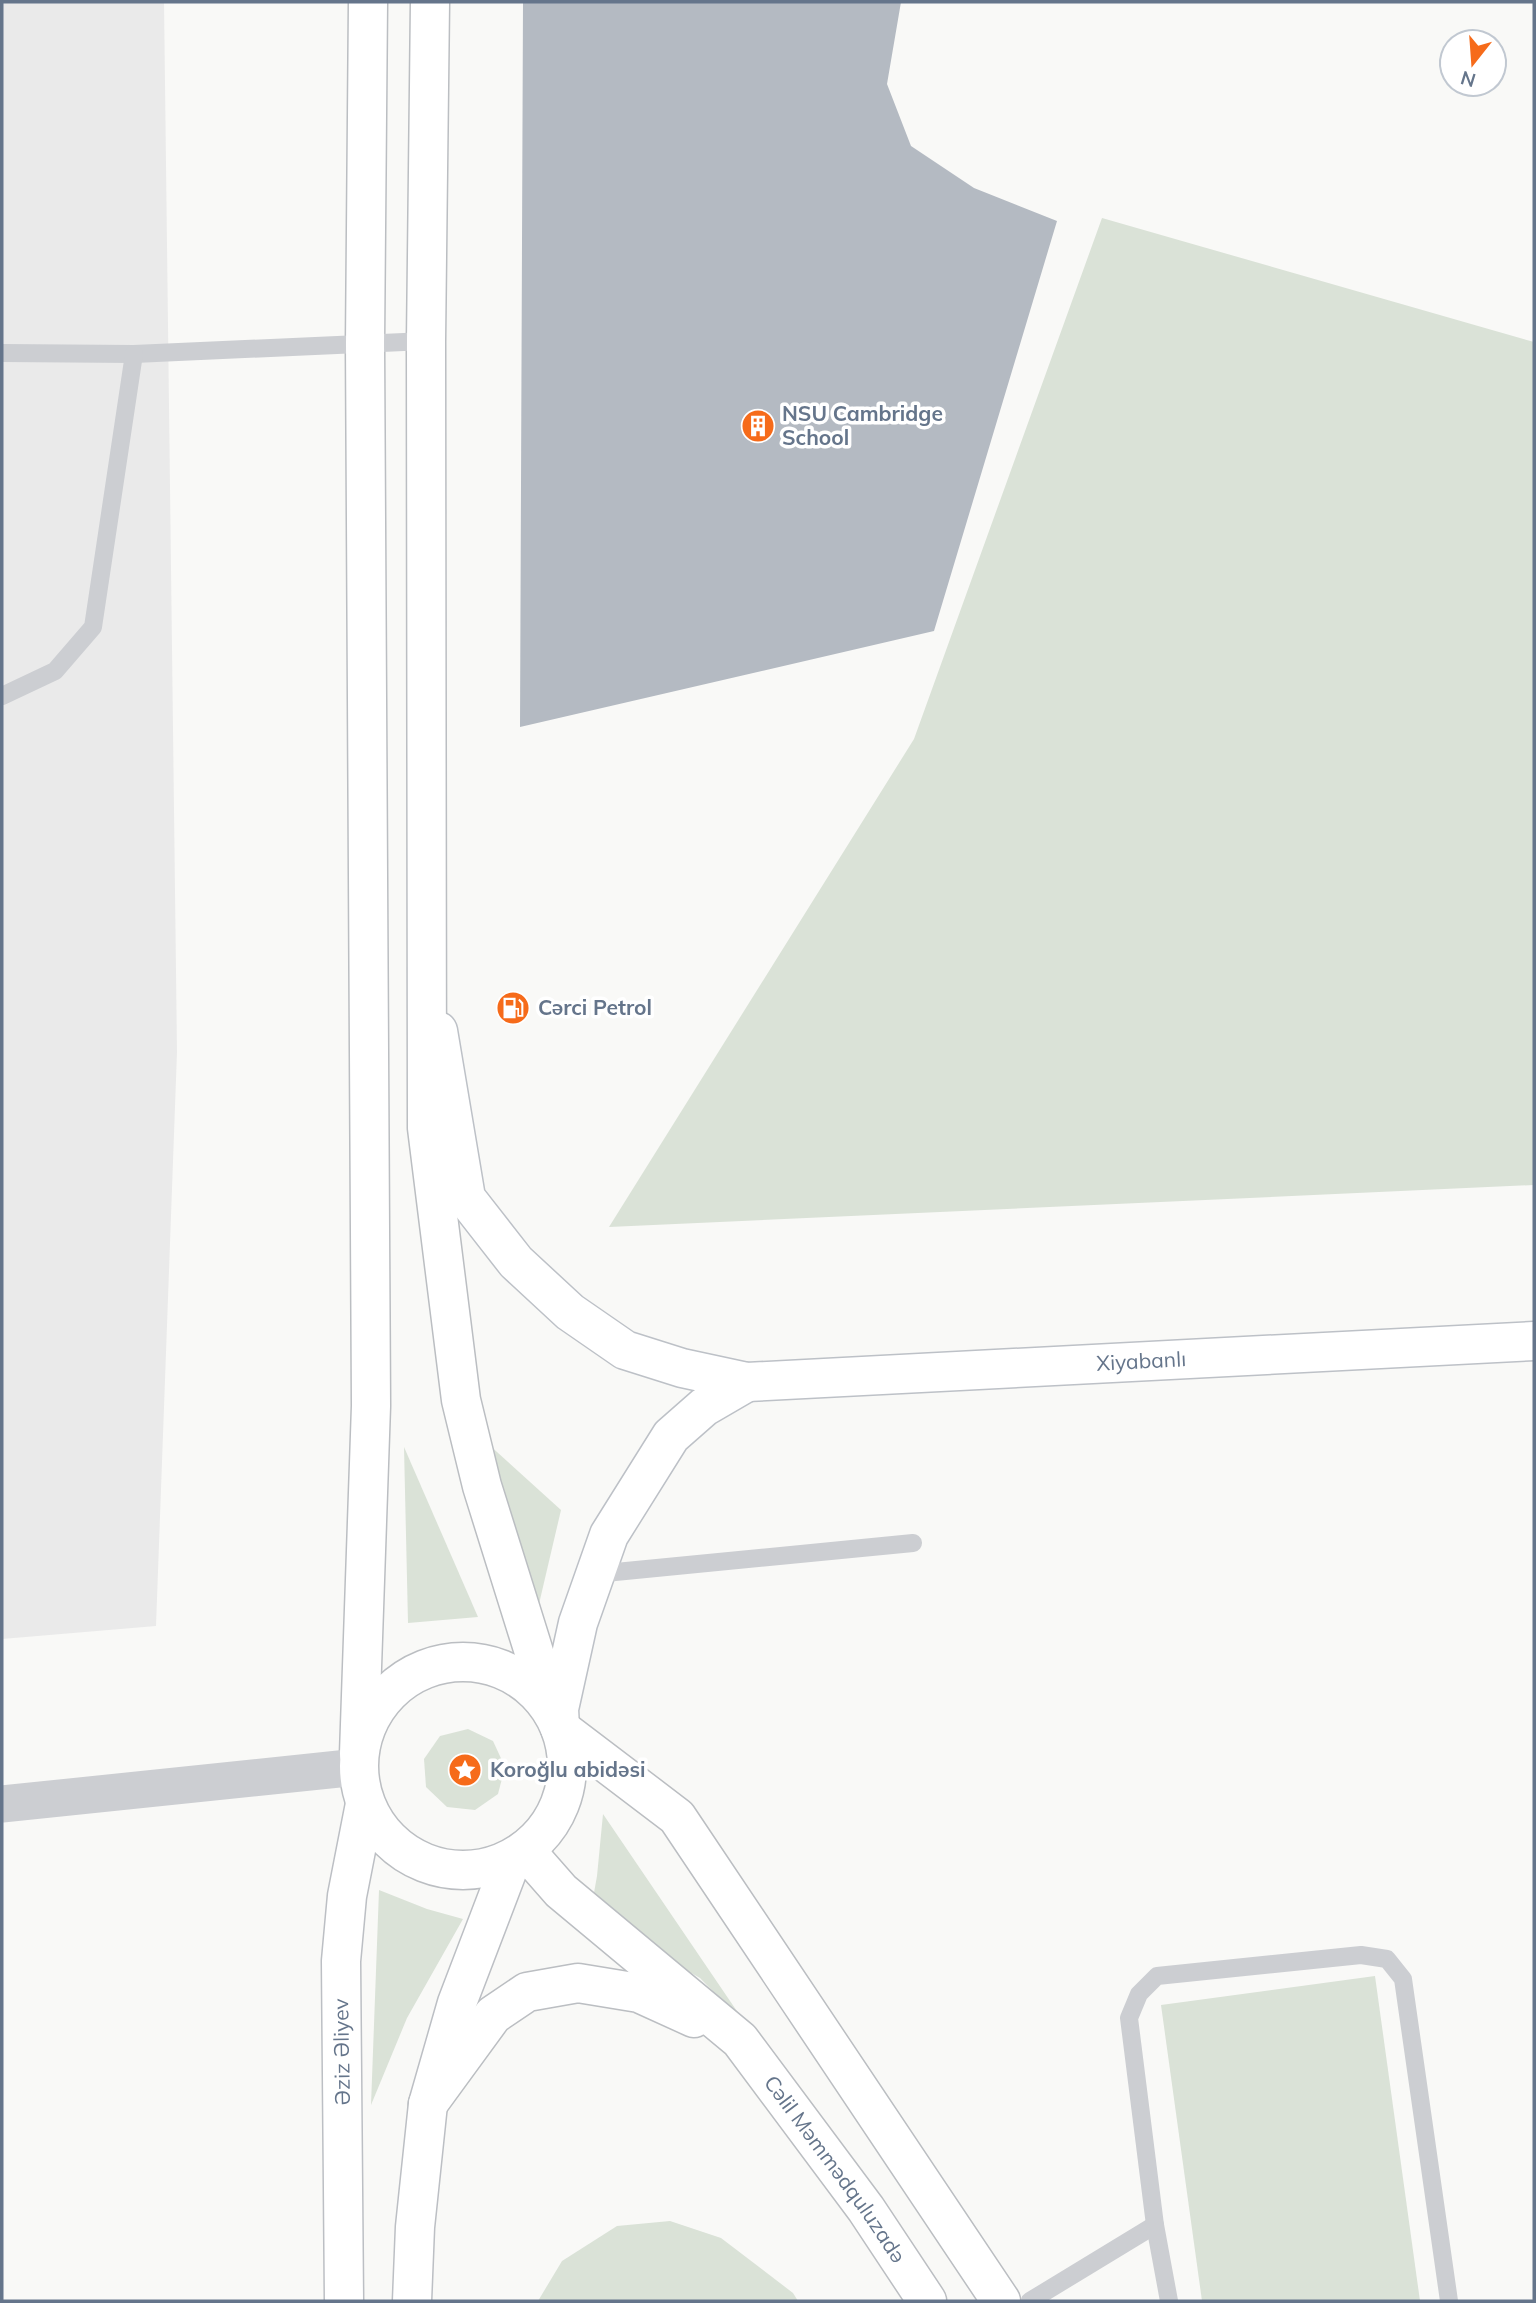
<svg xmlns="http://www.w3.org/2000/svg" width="1536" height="2303" font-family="Mulish,sans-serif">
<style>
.built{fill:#eaeaea}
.green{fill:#dae2d7}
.building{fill:#b4bac2}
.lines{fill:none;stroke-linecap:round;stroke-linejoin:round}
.secondary-casing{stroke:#bdc1c7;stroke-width:41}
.primary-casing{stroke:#bcbfc4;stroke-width:41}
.trunk-casing{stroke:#bbbec2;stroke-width:41}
.service{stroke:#ccced2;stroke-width:18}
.minor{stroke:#ccced2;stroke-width:37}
.secondary{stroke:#fff;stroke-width:38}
.primary{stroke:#fff;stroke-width:38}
.trunk{stroke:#fff;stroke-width:38}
.labels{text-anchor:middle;stroke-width:7;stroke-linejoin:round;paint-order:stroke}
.poi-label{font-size:21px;font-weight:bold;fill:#65758b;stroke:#fff;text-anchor:start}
.street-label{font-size:21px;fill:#65758b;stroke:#fff}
</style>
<rect width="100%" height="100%" fill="#f9f9f7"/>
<polygon class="built" points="2,2 164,2 177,1052 156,1626 2,1639"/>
<g class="green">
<polygon points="1102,218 1534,342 1534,1185 609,1227 914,739"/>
<polygon points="487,1443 561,1510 539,1604 505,1534"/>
<polygon points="404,1447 478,1617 408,1623"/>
<polygon points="468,1729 493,1741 505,1767 498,1794 475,1810 447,1807 426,1787 424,1759 440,1736"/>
<polygon points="603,1814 747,2026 700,1978 590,1915 597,1876"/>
<polygon points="379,1890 427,1909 463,1919 407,2018 371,2105"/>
<polygon points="1375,1976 1420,2301 1202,2301 1161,2005"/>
<polygon points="670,2221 721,2238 793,2293 798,2301 538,2301 562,2261 617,2226"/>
</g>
<polygon class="building" points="523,2 901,2 887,84 911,146 974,188 1057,221 934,631 520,727"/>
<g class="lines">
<defs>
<g id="secondary">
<path id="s1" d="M438 1031 466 1198 516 1262 570 1312 625 1350 682 1368 747 1382 1534 1341"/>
<polyline points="560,1728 559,1709 578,1623 609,1535 671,1436 704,1407 747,1382"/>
</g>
<g id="primary">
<polyline points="344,2301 341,1961 347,1896 365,1804"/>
<polyline points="412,2301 415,2227 428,2104 457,2003 512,1859"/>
</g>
<g id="trunk">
<polyline points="430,2 426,341 427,1128 461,1400 482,1486 553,1713"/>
<circle cx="463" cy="1766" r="104"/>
<polyline points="560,1728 677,1817 1001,2301"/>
<polyline points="359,1754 371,1406 365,344 368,2"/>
<path id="s2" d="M525 1850 561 1891 740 2040 866 2209 927 2301"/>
<polyline points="428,2104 493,2015 527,1992 578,1983 639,1993 694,2018"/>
</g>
</defs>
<use href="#secondary" class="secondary-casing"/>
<use href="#primary" class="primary-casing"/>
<use href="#trunk" class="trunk-casing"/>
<g class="service">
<polyline points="2,353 134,354 426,341"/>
<polyline points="2,696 55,671 93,627 134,354"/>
<polyline points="595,1574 913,1543"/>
<polyline points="1030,2301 1155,2225"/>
<polyline points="1169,2301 1155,2225 1129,2018 1139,1994 1157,1976 1361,1955 1387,1959 1403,1979 1449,2301"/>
</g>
<polyline class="minor" points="2,1804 358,1767"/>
<use href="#secondary" class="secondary"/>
<use href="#primary" class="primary"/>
<use href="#trunk" class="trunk"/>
</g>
<defs>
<symbol id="building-disc" viewBox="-11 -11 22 22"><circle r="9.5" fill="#f66b1a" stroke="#fff"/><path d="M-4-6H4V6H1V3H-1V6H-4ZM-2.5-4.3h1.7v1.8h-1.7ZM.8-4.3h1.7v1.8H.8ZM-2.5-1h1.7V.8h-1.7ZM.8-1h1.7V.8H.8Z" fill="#fff"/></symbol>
<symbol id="fuel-disc" viewBox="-11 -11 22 22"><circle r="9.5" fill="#f66b1a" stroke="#fff"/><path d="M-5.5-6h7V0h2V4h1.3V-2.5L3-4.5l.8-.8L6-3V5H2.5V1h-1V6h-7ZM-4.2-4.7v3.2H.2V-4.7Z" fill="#fff"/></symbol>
<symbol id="sight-disc" viewBox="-11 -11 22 22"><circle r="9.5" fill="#f66b1a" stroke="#fff"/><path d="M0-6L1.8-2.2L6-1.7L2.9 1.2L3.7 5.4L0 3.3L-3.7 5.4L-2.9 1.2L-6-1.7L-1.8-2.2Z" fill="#fff"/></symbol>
</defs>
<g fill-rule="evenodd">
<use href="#building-disc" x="739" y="407" width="38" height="38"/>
<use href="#fuel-disc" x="494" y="989" width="38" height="38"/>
<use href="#sight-disc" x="446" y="1751" width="38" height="38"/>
</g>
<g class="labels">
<g class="poi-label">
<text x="782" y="421">NSU Cambridge<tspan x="782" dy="24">School</tspan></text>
<text x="538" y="1015">Cərci Petrol</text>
<text x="490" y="1777">Koroğlu abidəsi</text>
</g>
<g class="street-label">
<text dy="7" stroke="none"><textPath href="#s1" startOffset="912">Xiyabanlı</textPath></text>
<text transform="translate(342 2052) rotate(-91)" y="7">Əziz Əliyev</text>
<text dy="7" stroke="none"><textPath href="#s2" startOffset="448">Cəlil Məmmədquluzadə</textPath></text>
</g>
</g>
<rect width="1536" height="2303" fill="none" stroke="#65758b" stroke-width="7"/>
<g transform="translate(1473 63) rotate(197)"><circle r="33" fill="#ffffff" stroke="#c1c8d1" stroke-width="2"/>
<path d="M0-5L12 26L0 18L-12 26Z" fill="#f66b1a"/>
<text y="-10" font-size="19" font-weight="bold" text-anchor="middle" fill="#65758b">N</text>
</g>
</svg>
